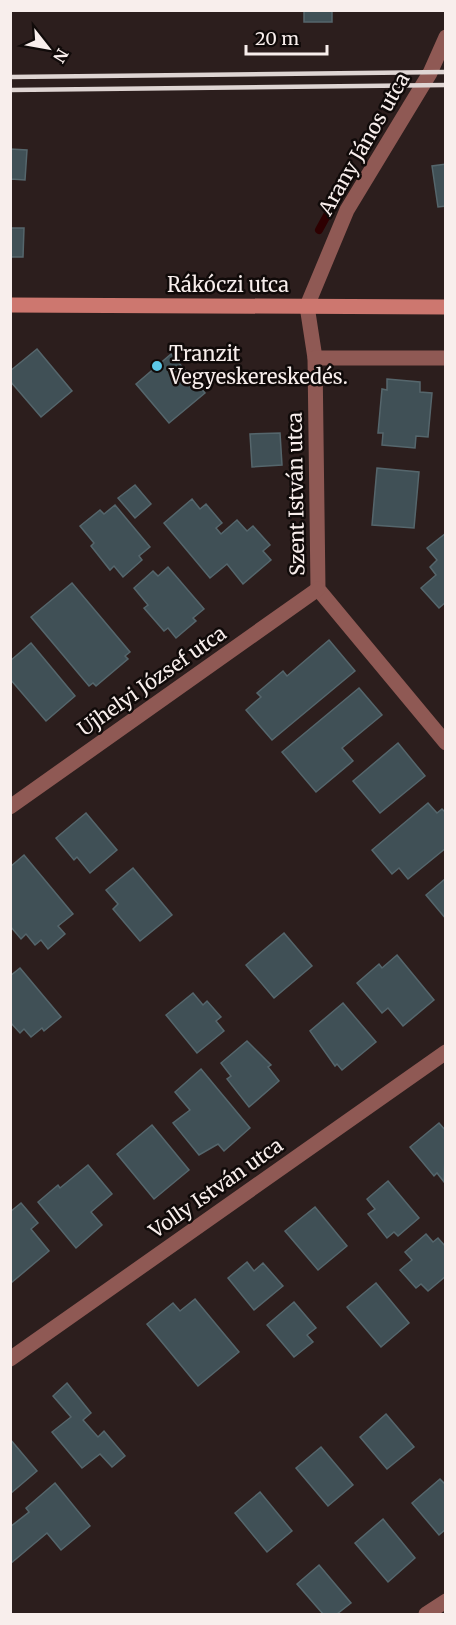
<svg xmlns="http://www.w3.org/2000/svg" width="456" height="1625" font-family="Merriweather,serif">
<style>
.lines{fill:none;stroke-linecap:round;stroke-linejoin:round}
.stream{stroke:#2e0001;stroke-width:8}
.building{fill:#405056;stroke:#55666c;stroke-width:1.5}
.street{stroke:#8f5954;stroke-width:15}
.secondary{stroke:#cd776f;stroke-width:15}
.rail{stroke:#dfd5d3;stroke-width:4.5}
.poi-dot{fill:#5cc7e7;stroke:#100a09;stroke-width:2}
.labels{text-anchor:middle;stroke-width:5;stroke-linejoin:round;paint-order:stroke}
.street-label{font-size:20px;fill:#f8eeec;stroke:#100a09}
.poi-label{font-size:20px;fill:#f8eeec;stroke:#100a09;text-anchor:start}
</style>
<rect width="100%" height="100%" fill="#2c1e1d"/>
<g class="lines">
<polyline class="stream" points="319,230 348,177"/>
</g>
<g class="building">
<rect x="304" y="10" width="28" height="12"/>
<polygon points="10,149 27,150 25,180 11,179 10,186"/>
<polygon points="446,164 446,206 438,207 432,166"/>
<polygon points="10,228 24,228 23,257 10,257"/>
<polygon points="37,349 72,391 41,417 10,381 10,371"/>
<polygon points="171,354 205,393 169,423 136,384"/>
<polygon points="387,379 420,382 420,392 432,393 428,437 416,436 415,448 382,445 383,433 378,433 382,389 387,390"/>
<polygon points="280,433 282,465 252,467 250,434"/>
<polygon points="377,468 419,472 414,528 372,525"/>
<polygon points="135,485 151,504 135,518 118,498"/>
<polygon points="192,499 200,509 206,504 222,523 216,528 221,534 237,520 247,531 253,526 270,545 263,551 271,560 243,584 227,564 210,578 164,523"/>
<polygon points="115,505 150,547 139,556 142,560 123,577 114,566 110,570 91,546 94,543 80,526 100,510 104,514"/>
<polygon points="446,533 446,602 439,608 421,588 436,575 430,567 437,560 427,548"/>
<polygon points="168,567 204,609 193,618 196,621 176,638 168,628 164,631 144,608 148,605 134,588 153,571 158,576"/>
<polygon points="72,583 130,652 125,656 128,659 96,686 93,683 89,686 31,617"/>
<polygon points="329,640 355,671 272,740 246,710 261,697 257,693 283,671 287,676"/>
<polygon points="31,643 75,696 46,721 10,679 10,661"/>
<polygon points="359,688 382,715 342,748 353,761 316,792 282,752"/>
<polygon points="398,743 425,776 380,813 353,781"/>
<polygon points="428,803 437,813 442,809 446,813 446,848 408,879 399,868 392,874 372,850"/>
<polygon points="86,813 117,850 90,873 77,857 74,860 56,838"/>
<polygon points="24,855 73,914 58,926 65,934 48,949 41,940 35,945 26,934 21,939 10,926 10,867"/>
<polygon points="133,868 172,915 140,941 113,909 118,904 106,890"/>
<polygon points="446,878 446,919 426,895"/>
<polygon points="284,933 312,966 274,998 246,965"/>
<polygon points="397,955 434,1000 403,1026 388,1008 382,1013 357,983 379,964 382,968"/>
<polygon points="20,968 61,1017 44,1031 42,1028 31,1037 24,1029 20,1033 10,1022 10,976"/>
<polygon points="193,993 203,1005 207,1001 221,1017 216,1021 224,1031 197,1053 166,1015"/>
<polygon points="343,1003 376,1042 342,1070 337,1064 335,1066 310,1031"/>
<polygon points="247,1041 271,1065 268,1067 279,1081 249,1107 227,1079 231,1076 221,1063"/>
<polygon points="201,1069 250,1128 224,1151 218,1144 199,1155 173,1123 190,1110 175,1092"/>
<polygon points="439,1123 446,1131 444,1182 437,1173 434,1176 410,1147"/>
<polygon points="152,1125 189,1170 154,1199 117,1154"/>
<polygon points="88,1165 112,1194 91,1212 102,1225 76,1248 38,1202 58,1185 60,1188"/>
<polygon points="388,1181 419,1218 398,1236 394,1232 387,1238 368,1214 375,1209 367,1199"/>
<polygon points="21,1203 38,1223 31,1229 49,1251 11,1283 10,1212"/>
<polygon points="315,1207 347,1246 318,1270 285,1231"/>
<polygon points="426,1234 433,1242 438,1238 446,1247 446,1276 428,1291 421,1284 416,1288 400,1270 412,1260 405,1252"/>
<polygon points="247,1262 254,1271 263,1263 283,1286 254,1310 228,1278"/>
<polygon points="376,1283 409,1323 381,1347 347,1307"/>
<polygon points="195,1299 239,1352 198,1386 147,1324 173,1303 180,1311"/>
<polygon points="294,1302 316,1328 307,1335 313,1342 294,1357 267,1325"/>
<polygon points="67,1383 91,1413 83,1420 98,1437 104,1431 125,1456 112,1467 100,1454 82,1468 52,1432 71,1417 53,1396"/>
<polygon points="386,1414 414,1447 387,1469 360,1437"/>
<polygon points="10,1439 37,1471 10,1494"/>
<polygon points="321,1447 353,1485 328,1506 296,1468"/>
<polygon points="440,1479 446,1485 446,1529 439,1535 412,1503"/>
<polygon points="55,1483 90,1526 61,1550 47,1533 10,1564 10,1527 29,1512 26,1508"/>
<polygon points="260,1492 292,1531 267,1552 235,1513"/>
<polygon points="383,1519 415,1558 388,1582 355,1543"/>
<polygon points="319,1565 351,1603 337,1614 323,1614 297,1584"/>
</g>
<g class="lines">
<g class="street">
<polyline points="446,37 430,73 347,210 307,306 315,358 318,589 446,743"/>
<polyline points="315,358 446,358"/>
<polyline points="10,807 318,589"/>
<polyline points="10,1359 446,1052"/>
<polyline points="426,1614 446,1601"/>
</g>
<polyline class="secondary" points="10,305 446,307"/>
<g class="rail">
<polyline points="10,77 446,72"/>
<polyline points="10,90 446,85"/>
</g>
</g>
<circle class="poi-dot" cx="157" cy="366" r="6"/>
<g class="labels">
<g class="street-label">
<text transform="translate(364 144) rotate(-60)" y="7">Arany János utca</text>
<text x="228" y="292">Rákóczi utca</text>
<text transform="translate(296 494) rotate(-91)" y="7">Szent István utca</text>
<text transform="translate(152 681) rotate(-35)" y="7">Ujhelyi József utca</text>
<text transform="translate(216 1188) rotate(-35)" y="7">Volly István utca</text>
</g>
<g class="poi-label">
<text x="169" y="361">Tranzit<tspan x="169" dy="23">Vegyeskereskedés.</tspan></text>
</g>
</g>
<rect width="456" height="1625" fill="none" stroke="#f8eeec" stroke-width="24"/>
<g transform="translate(48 48) rotate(121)" stroke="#100a09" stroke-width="4.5" paint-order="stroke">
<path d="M0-4.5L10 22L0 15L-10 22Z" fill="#f8eeec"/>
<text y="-9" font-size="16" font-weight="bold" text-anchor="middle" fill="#f8eeec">N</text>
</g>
<path d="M246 45v9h81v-9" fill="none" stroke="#f8eeec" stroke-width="3"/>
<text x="255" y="45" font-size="18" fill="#f8eeec" stroke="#100a09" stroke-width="4.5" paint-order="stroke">20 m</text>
</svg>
